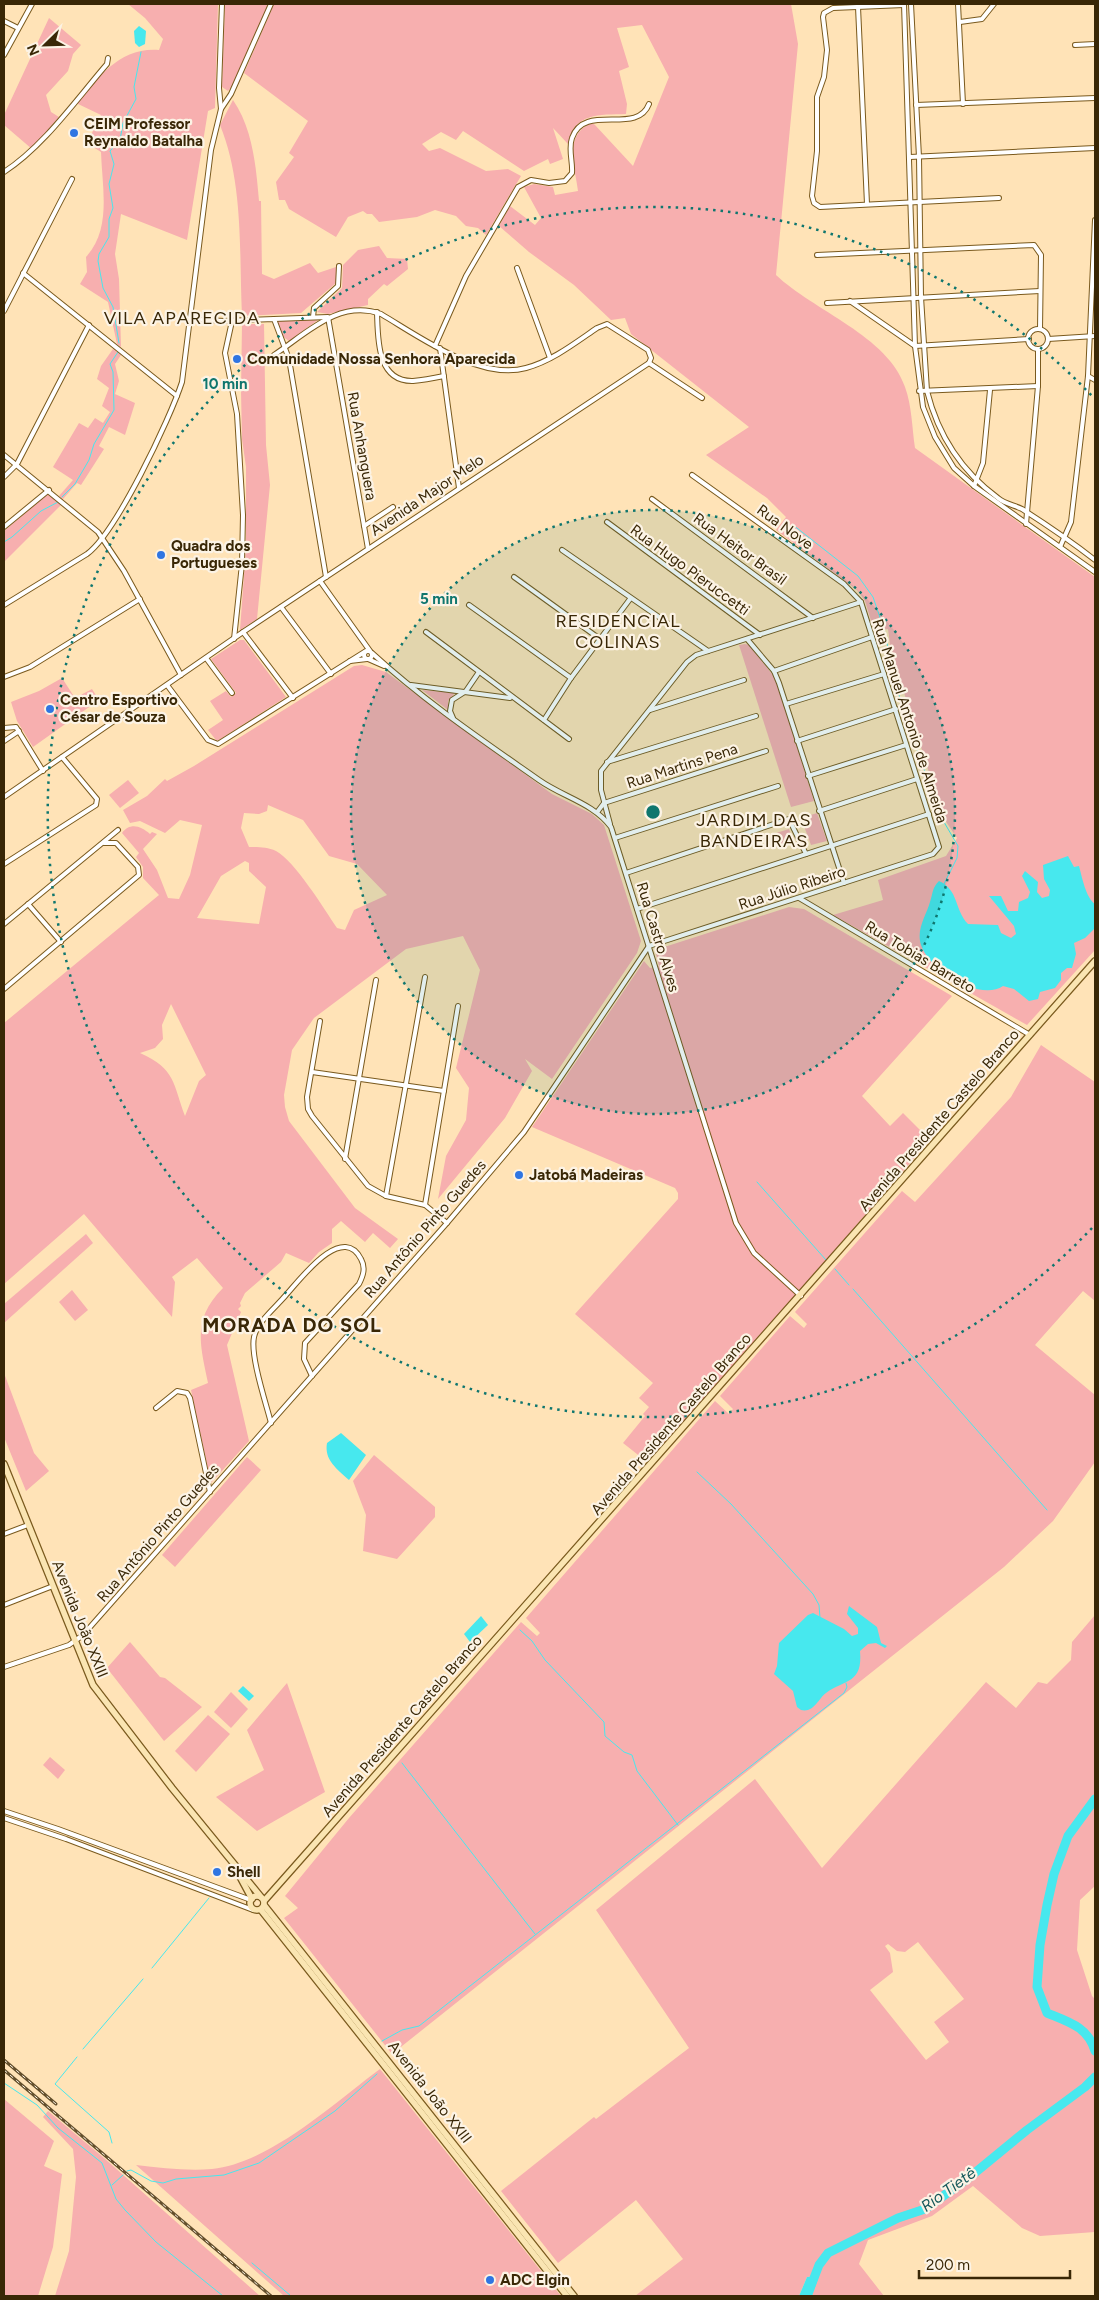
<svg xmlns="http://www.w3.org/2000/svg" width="1099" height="2300" font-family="Figtree,sans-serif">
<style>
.green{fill:#f7afaf;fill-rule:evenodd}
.water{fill:#47e8ee}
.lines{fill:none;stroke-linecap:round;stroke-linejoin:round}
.stream{stroke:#47e8ee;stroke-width:1}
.river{stroke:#47e8ee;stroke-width:9}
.street-casing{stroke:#7a5a1e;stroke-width:6}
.secondary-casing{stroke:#7a5a1e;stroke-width:8}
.street{stroke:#fff;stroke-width:4}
.secondary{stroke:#fae5b2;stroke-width:5.5}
.rail-casing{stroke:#634f2c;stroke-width:3}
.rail{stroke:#fcf3e5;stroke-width:1;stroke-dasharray:4;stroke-linecap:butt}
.ring{fill:none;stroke:#0f766e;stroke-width:2.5;stroke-dasharray:2.5 5}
.poi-dot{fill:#2f75e2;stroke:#fcf3e5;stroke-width:2}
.labels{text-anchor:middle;stroke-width:4.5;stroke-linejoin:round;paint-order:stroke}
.poi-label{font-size:15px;font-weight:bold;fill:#392706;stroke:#fcf3e5;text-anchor:start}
.street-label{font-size:15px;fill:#392706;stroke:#fcf3e5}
.water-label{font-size:16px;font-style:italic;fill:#17595b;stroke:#fcf3e5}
.quarter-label{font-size:18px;letter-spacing:1px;fill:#392706;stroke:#fcf3e5}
.district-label{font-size:20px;font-weight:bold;letter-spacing:1px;fill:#392706;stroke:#fcf3e5}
.centre{fill:#0f766e;stroke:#fcf3e5;stroke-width:2.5}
.ring-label{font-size:15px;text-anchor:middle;font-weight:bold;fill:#0f766e;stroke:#fcf3e5;stroke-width:4.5;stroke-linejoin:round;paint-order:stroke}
</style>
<rect width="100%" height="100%" fill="#ffe3b7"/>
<g class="green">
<path d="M128 4H218L215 108 208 111 187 240 121 214 115 254 119 279 121 347 117 344 108 302 80 284 87 272 86 257C112 229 102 187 101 152L87 143 101 115 76 103C99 77 120 47 159 50L163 39 145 18Z"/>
<polygon points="225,4 269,4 233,85 228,91 222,87"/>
<path d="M274 4H791L798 44 776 275C814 311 888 336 905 387 912 406 912 428 915 448L1095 577V950L1027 1025 833 915 883 900 878 880 946 856 957 838 943 817 891 651 888 629 882 630V634L876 637 865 601 857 590 776 530 786 517 767 498 706 455 749 427 631 334 625 318 611 320 574 285 529 252 499 226 510 206 535 225 541 218 524 187 534 184 553 187 555 195 578 191C575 167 563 134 592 123L595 125 633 166 669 77 642 25 617 28 629 67 619 71 627 104 626 114C599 115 575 112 568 144L553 128 563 159 550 164 548 159 524 171 463 131 456 140 441 132 422 144 429 151 440 148 486 171 508 169 521 176 486 235 478 228 466 226 456 216 435 210 417 217 379 222 372 214H367L363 211 348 217 336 237 289 209 285 200H279L276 182 294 157 289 153 308 121 244 73Z"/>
<polygon points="49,18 81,45 73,54 68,71 46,95 51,112 59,117 32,149 4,125 4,115"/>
<path d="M233 100C253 129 256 167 259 201H261L262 274 274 279 310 263 318 273 336 267V283L301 313 242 316C239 253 244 184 220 125Z"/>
<polygon points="379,246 387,258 407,259 408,269 387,286 384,284 368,299 368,305 328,314 317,312 342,288 343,265 358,250"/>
<polygon points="318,320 289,341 282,336 277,323 278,321"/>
<polygon points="242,324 264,324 266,445 270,485 257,619 240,630 246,548 246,467 242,439 241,391"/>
<polygon points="113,349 121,355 115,364 119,381 115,394 135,403 125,435 109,427 99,446 104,449 81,485 77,483 63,499 59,496 73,480 53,467 79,423 88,428 95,418 103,423 110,412 102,406 109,388 97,379 101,366"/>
<polygon points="48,494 61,505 4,562 4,531"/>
<polygon points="240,640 244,640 286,697 219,740 216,740 208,730 223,720 210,701 226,691 231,697 236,693 211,659"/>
<polygon points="745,644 749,645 776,679 814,801 791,807 739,645"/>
<path d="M362 665 386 672 552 794 592 814 604 825 641 941 637 953 552 1079 525 1059 532 1071 505 1118 438 1199 446 1156 466 1120 469 1088 456 1068 480 970 463 936 406 949 314 1018 292 1050 284 1095 285 1107 289 1121 355 1208 398 1239 390 1248 373 1233 365 1242 341 1221 332 1229V1243L319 1252 309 1263 286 1253 281 1262 245 1293 240 1303 241 1306 238 1309 241 1312 227 1345 249 1441 211 1483 191 1390 208 1383C200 1344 192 1319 223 1288L197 1258 172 1277 175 1282 172 1317 84 1214 4 1284V1023L159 895 143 878V867L136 857 139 853 122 833C130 822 141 826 150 834L152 832 157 834 143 849 157 870 168 898 179 899 190 875 202 825 180 820 165 833 140 821 130 823 123 810 147 796 165 779 167 781 194 766 354 666ZM268 805 303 820 329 856 357 864 387 895 354 910 345 930 337 928C325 910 294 860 276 851 267 847 259 847 249 847L241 828 244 813 259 814 267 811ZM245 861 249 863V871L266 887 259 924 197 918 221 876ZM171 1004 206 1075 199 1081 185 1116C173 1084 176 1069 140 1053L155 1048 163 1039 162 1025Z"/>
<polygon points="62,678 75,698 92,689 99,700 33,747 17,721 11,702 39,691"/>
<polygon points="422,690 455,693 448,701 448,710"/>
<polygon points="128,780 139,793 120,808 109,795"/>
<polygon points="817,813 827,841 811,845 801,818"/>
<polygon points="789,829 793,841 777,846 773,834"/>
<polygon points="789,907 804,909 952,996 862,1096 890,1126 903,1113 930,1140 660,1452 653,1456 642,1458 623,1443 645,1416 643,1414 649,1407 639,1398 653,1383 575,1314 678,1199 678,1193 675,1188 532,1127 644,961 650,968 659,966 655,950"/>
<polygon points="1041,1045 1095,1082 1095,1301 1083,1291 1035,1345 1095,1395 1095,1462 1053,1521 1004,1567 392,2054 284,1918 298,1908 285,1896 349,1818 521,1622 537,1636 540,1633 526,1618 715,1401 729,1414 733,1409 720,1396 790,1316 804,1328 807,1324 795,1312 902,1191 915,1202 1011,1097"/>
<polygon points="86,1234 93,1243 4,1323 4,1304"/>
<polygon points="72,1290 88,1310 75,1321 59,1302"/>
<polygon points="4,1373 34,1453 49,1471 26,1491 4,1437"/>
<polygon points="374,1455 435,1507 435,1517 397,1559 363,1551 366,1515 353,1481"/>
<polygon points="247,1457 261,1470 175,1567 162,1555"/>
<path d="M1095 1615V1886L1080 1900 1077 1950 1092 1996 1095 1999V2232L1040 2236 1022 2228 973 2186 932 2216 868 2240 859 2264 884 2296H812L818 2276 807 2277 799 2296H635L683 2259 636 2200 558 2263 501 2191 594 2117 596 2119 689 2048 596 1910 755 1779 822 1868 986 1682 1016 1708 1038 1682 1047 1684 1071 1660 1072 1642ZM918 1942 964 1999 934 2022 949 2042 926 2060 870 1990 893 1972 890 1953 885 1946 888 1944 897 1951 905 1952Z"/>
<polygon points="130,1642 160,1677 165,1678 202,1707 164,1741 107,1668"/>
<polygon points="287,1683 325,1792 257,1831 216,1797 264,1770 247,1730"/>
<polygon points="231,1692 248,1709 231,1728 214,1712"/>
<polygon points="208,1715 230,1734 196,1772 175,1751"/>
<polygon points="50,1757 65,1770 58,1779 43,1765"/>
<path d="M380 2069 561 2296H284L136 2165C162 2168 187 2171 212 2169 270 2163 334 2103 380 2069Z"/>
<polygon points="4,2099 54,2141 44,2166 62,2174 53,2247 38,2296 4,2296"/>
<polygon points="48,2111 104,2158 260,2296 55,2296 69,2251 76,2177 73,2149 43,2117"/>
</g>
<g class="water">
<polygon points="139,26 146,31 145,44 139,47 135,43 134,31"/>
<path d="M1068 856 1074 867 1079 866C1082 877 1086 898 1095 904V928L1085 938 1074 943 1076 954 1072 968H1067L1061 973V980L1055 988 1040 992 1038 999 1029 1001 1014 989 1003 986C980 1002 929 970 921 945 916 929 926 916 930 902 933 893 932 888 939 881 959 890 954 909 968 924L998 925 1001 933 1011 938 1016 934 1014 926 989 896H1001L1008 911H1018L1019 902 1028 898 1030 892 1022 876 1025 871 1038 882 1037 892 1042 898 1049 896 1050 890 1044 879 1043 865Z"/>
<path d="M341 1433 366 1455 349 1480C337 1469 324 1460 327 1443Z"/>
<path d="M849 1606 877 1627 881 1643 887 1646 885 1648 876 1643 868 1644 860 1651C863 1684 845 1679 826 1693 818 1699 814 1713 801 1710L797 1707 793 1691 774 1674 777 1666 779 1643 808 1615 813 1613 844 1629 852 1636 858 1634V1628L847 1614Z"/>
<polygon points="481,1616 488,1625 470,1642 464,1634"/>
<polygon points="243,1686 254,1696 249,1701 238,1691"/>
<polygon points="819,2276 812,2296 799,2296 807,2277"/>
</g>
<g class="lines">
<g class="stream">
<polyline points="119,343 113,307 103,288 98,261 99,254 109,237 109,219 113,208 109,184 114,164 110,151 120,140 123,123 136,99 134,87 141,52"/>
<polyline points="62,497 75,484 89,460 94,444 114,410 113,372 110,364 118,352"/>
<polyline points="793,525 858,576 873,597 884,629 896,686 914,741 941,817 958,846 957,858 944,884"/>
<polyline points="4,542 12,537 41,511 58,502"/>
<polyline points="757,1182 826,1260"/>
<polyline points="835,1269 849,1285"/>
<polyline points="853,1289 1047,1510"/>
<polyline points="697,1472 731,1504 813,1594 819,1605 820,1618"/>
<polyline points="520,1630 532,1641 545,1660 604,1722 605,1736 624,1752 632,1755 637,1771 678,1825"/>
<polyline points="402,1763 535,1934"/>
<polyline points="152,1968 209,1898"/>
<polyline points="382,2041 402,2030 419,2026 844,1693 847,1687 846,1683"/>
<polyline points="83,2049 143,1979"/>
<polyline points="77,2057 55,2084 109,2132 112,2143"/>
<polyline points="4,2083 37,2105 58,2128 102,2163 116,2199 125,2210 156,2242 223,2296"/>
<polyline points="127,2171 131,2170 151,2181 163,2183 176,2179 224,2175 259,2163 335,2111 377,2074"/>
<polyline points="112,2185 123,2175"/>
<polyline points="252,2263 291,2296"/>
</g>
<g class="river">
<path d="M1095 1799 1068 1836 1054 1874 1047 1905 1040 1945 1037 1987 1047 2013C1069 2022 1088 2027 1095 2051"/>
<polyline points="807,2296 819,2265 828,2253 898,2218 925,2209 971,2176 1027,2130 1085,2087 1095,2077"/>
</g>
<defs>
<g id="street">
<polyline points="904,4 915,346 923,407 935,437 954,468 974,486 1095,572"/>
<path d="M911 4 919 157 921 297 927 391C938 435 961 471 998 498 1005 504 1014 505 1022 509 1047 525 1072 542 1095 560"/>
<polyline points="958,4 963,104"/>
<polyline points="904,5 833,8 824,13 823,17 827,50 824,77 817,97 817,151 812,196 814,203 820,207 999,198"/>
<polyline points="858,7 867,204"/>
<polyline points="4,21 18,28"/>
<polyline points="960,22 982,19 994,4"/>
<polyline points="1075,45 1095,44"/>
<polyline points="4,55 32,4"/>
<polyline points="916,105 1095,98"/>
<polyline points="221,109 231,94 271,4"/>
<polyline points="910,157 1095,148"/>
<path d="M4 172C43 147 76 100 107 64L108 58"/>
<polyline points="817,255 1034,245 1041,255 1040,329"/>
<polyline points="517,268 550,358"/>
<polyline points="23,273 177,396"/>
<polyline points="850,301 915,346 1029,339"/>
<polyline points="827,303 1040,291"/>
<polyline points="4,311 72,179"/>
<path d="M377 312C378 337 376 382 413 381 423 380 434 378 444 376"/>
<polyline points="313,317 314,308 338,286 339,266"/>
<polyline points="190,319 224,321 274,319 289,359 326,577"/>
<polyline points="274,319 328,317 368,549"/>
<polyline points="232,321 225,353 237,414 243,515 242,564 234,639"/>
<circle cx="1038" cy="339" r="10"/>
<polyline points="1048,339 1095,336"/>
<path d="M435 346 466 276 518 187 531 180 549 183 565 181 572 173C573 162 568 149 572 138 584 102 637 136 649 104"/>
<polyline points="440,348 459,488"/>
<path d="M274 355C307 333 339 299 381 314 420 337 480 381 526 368 552 361 575 343 597 328L607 324 648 350 651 358 649 363"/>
<polyline points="1088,376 1095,380"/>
<polyline points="919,391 1038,386"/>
<polyline points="4,455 98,532 124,571 181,675"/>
<polyline points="4,477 17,464 89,325"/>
<polyline points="974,486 983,463 990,390"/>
<polyline points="652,499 813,618"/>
<polyline points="607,522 760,635"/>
<polyline points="1026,524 1038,386 1038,349"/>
<polyline points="364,526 393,507"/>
<polyline points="4,527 49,490"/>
<polyline points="1060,547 1071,522 1088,376 1095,220"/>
<polyline points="562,550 708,651"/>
<polyline points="514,577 600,639"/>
<polyline points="320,581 370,651"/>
<path d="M4 605 87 554C116 533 170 419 182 382L211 150 221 109 219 88 222 4"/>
<polyline points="469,605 571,678"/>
<polyline points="281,607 331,674"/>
<polyline points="243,632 293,698"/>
<polyline points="426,632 569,739"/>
<polyline points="747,639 774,671 779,683 844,883"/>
<circle cx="368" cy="655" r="4"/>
<path d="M372 653C423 700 482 740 539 780 563 797 593 803 611 827L736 1223 754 1253 801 1296"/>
<polyline points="206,658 232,693"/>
<polyline points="368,659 384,666"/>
<polyline points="350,661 367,659"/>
<polyline points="774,671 872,637"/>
<polyline points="4,677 30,667 140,599"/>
<polyline points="167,685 208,740 218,744 366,651"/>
<polyline points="411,685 510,698"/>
<polyline points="786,704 884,674"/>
<polyline points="650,710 744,680"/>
<polyline points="453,718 450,711 452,700 466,691 479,672"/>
<polyline points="544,720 571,678 630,599"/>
<polyline points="4,728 16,727 43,771"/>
<polyline points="4,741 19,731"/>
<polyline points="797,741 896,709"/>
<polyline points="607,762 756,716"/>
<polyline points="808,776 906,745"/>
<polyline points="4,797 243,632 649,363 702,398"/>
<polyline points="598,811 604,803 766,751"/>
<polyline points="819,811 917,779"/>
<polyline points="610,824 601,790 601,771 687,662 696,655 861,602"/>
<polyline points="615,838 778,786"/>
<polyline points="4,864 96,805 97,799 62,757"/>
<polyline points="626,873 789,819 806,854"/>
<polyline points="799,898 1030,1035"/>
<polyline points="28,904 61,942"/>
<polyline points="637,909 929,814"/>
<polyline points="4,924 118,830"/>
<polyline points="649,946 933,854 939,847 861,602 844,584 692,475"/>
<polyline points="4,989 139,875 138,867 116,843 104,843"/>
<polyline points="320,1021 307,1097 308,1109 312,1116 368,1186 386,1196 425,1205 447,1223"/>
<polyline points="312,1072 444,1091"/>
<polyline points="345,1159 376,980"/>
<polyline points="386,1196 425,977"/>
<polyline points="425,1205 458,1006"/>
<polyline points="156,1408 177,1391 187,1393 190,1398 210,1492"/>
<path d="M271 1423C266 1403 250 1356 254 1337 257 1322 276 1307 286 1295 299 1281 342 1222 361 1259 366 1268 363 1276 359 1284L305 1343 304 1359 312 1376"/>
<polyline points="4,1534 28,1525"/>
<polyline points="4,1605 53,1586"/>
<polyline points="4,1667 69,1645 83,1635 447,1223 524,1132 649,946"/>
<polyline points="4,1811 58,1829 251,1900"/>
<polyline points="4,1818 66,1839 253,1910"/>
</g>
<g id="secondary">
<polyline points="4,1464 93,1685 172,1788 261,1897"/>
<polyline points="237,1871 252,1899"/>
<circle cx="257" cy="1903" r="7"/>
<polyline points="264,1901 1095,961"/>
<polyline points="264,1905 574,2296"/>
<polyline points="261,1910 567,2296"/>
</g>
</defs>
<use href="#street" class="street-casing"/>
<use href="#secondary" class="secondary-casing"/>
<use href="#street" class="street"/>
<use href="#secondary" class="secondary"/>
<defs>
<g id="rail">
<polyline points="4,2060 56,2104"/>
<polyline points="4,2070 271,2296"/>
</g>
</defs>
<use href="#rail" class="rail-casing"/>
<use href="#rail" class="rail"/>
</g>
<circle cx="653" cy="812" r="302" fill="#0f766e" fill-opacity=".12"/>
<g class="ring">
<circle cx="653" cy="812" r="302"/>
<path d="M1092 1228A605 605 0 1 1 1092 396"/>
</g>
<g class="poi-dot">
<circle cx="74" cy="133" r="5"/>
<circle cx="237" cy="359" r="5"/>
<circle cx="161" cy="555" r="5"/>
<circle cx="50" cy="709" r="5"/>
<circle cx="519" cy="1175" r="5"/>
<circle cx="217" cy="1872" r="5"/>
<circle cx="490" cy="2280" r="5"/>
</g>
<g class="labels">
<g class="poi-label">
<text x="84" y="129">CEIM Professor<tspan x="84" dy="17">Reynaldo Batalha</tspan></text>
<text x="247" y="364">Comunidade Nossa Senhora Aparecida</text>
<text x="171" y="551">Quadra dos<tspan x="171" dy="17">Portugueses</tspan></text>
<text x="60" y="705">Centro Esportivo<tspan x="60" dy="17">César de Souza</tspan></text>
<text x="529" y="1180">Jatobá Madeiras</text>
<text x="227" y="1877">Shell</text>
<text x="500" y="2285">ADC Elgin</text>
</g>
<g class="street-label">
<text transform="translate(362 446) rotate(80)" y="5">Rua Anhanguera</text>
<text transform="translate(427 495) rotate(-34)" y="5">Avenida Major Melo</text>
<text transform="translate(785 527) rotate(36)" y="5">Rua Nove</text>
<text transform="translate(740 549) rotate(36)" y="5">Rua Heitor Brasil</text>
<text transform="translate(690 570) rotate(36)" y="5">Rua Hugo Pieruccetti</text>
<text transform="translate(910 721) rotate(72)" y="5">Rua Manuel Antonio de Almeida</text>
<text transform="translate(682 766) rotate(-18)" y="5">Rua Martins Pena</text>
<text transform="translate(792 888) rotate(-18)" y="5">Rua Júlio Ribeiro</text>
<text transform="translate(658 937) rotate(73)" y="5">Rua Castro Alves</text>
<text transform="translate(920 957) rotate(31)" y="5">Rua Tobias Barreto</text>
<text transform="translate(939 1120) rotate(-49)" y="5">Avenida Presidente Castelo Branco</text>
<text transform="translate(425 1229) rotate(-49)" y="5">Rua Antônio Pinto Guedes</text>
<text transform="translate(671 1424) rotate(-49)" y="5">Avenida Presidente Castelo Branco</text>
<text transform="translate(158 1533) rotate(-49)" y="5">Rua Antônio Pinto Guedes</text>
<text transform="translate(80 1619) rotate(68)" y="5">Avenida João XXIII</text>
<text transform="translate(402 1726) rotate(-49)" y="5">Avenida Presidente Castelo Branco</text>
<text transform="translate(430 2092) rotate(52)" y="5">Avenida João XXIII</text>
</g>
<g class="water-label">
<text transform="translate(948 2189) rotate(-36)" y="6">Rio Tietê</text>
</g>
<g class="quarter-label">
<text x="182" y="324">VILA APARECIDA</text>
<text x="618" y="627">RESIDENCIAL<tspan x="618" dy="21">COLINAS</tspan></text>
<text x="754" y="826">JARDIM DAS<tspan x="754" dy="21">BANDEIRAS</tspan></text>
</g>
<g class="district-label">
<text x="292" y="1332">MORADA DO SOL</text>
</g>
</g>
<circle cx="653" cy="812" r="8" class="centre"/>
<g class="ring-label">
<text x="225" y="389">10 min</text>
<text x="439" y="604">5 min</text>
</g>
<rect width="1099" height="2300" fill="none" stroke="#392706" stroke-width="10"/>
<g transform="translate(45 45) rotate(247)" stroke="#fcf3e5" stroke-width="4" paint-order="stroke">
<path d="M0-4L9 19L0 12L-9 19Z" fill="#392706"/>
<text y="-8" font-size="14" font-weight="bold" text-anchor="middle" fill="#392706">N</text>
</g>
<path d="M919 2270v8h151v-8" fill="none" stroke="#392706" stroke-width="2.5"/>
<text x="926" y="2270" font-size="15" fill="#392706" stroke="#fcf3e5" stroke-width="4" paint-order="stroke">200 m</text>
</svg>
